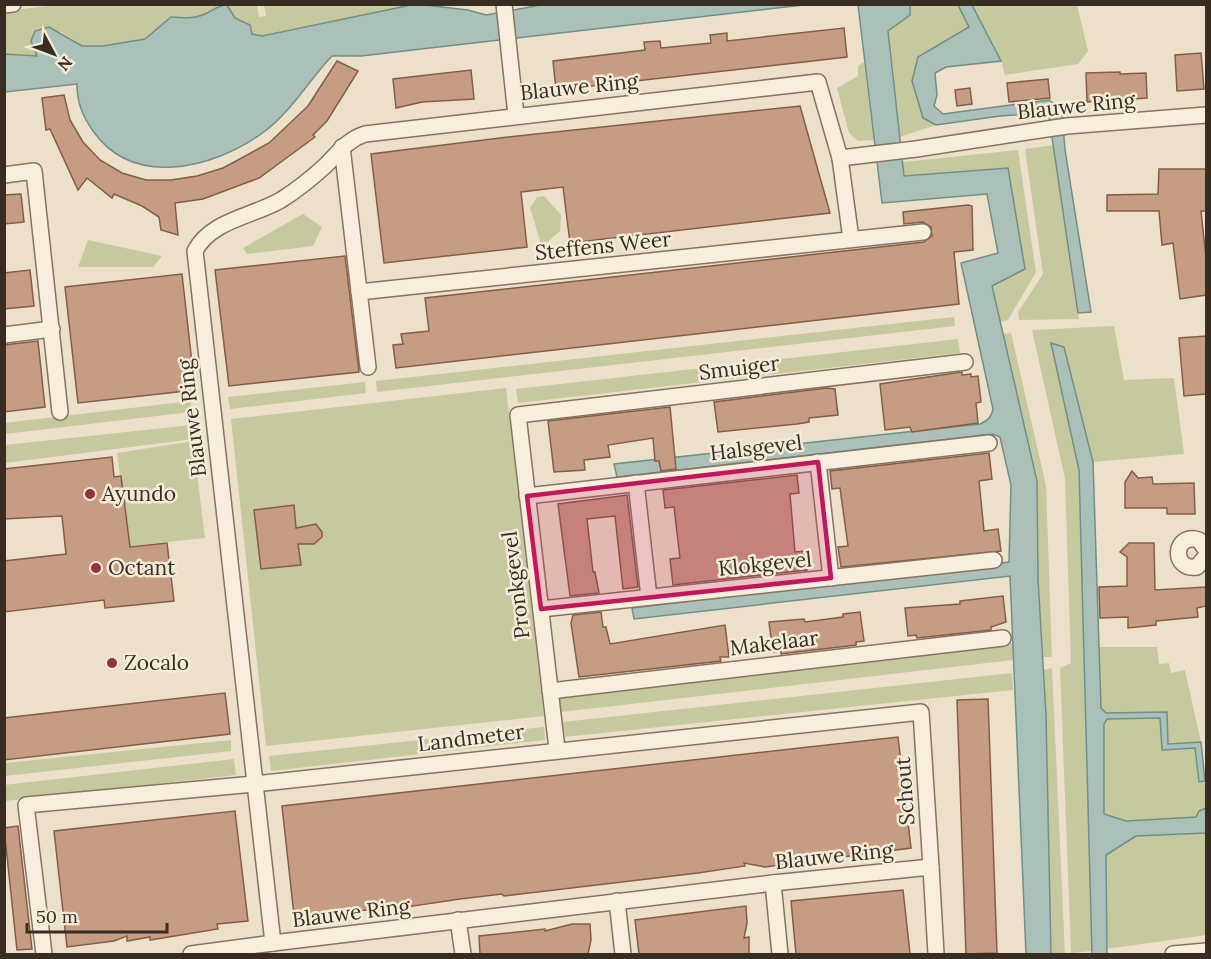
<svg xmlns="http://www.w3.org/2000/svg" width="1211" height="959" font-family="Lora,serif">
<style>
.green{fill:#c6c99e}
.water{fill:#aac0b9;stroke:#718f86;stroke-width:1.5}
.building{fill:#c69c83;stroke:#845d47;stroke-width:1.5}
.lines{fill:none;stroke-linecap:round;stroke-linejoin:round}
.street-casing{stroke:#877360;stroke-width:18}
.street{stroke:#f7eedd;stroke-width:15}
.marked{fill:#c2185b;fill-opacity:0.2;stroke:#c2185b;stroke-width:4.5;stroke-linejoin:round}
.poi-dot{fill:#91343a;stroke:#f4ebd9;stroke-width:2}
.labels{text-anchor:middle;stroke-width:5;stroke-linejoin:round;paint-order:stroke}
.street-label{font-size:21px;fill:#392c22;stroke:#f4ebd9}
.poi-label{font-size:21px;fill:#392c22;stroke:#f4ebd9;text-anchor:start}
</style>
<rect width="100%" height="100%" fill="#ece0ca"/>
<g class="green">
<path d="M67 4 219 5C206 18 188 19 171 17L145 39 103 46H82L61 32 31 41 38 56 5 54 4 11Z"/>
<polygon points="910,4 958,5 969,27 918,57 923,118 936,125 900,137 888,30 910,15"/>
<polygon points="227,5 257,5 259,17 266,16 264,5 416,5 262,36 251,34 250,25 235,18"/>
<polygon points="972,5 1077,5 1088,51 1078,64 1005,75 1001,61"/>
<polygon points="864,62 874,140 858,141 849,133 837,88 858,76 858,66"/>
<polygon points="1054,145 1079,319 1019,320 1018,312 1043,274 1025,149"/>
<polygon points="1018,150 1036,272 1008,320 1000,322 992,286 1025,268 1008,168 904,176 903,162"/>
<polygon points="544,196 561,215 560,231 542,247 530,208 537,197"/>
<polygon points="303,214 322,227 313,246 247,254 243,248"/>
<polygon points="88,240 162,256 153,267 78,267"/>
<polygon points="954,317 955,326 377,392 376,381"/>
<polygon points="1114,326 1124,380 1174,378 1184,454 1093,462 1051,344 1079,470 1092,951 1071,953 1060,668 1071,663 1065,479 1032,330"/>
<path d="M1011 333 1046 486 1052 657H1042C1036 549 1026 440 1003 334Z"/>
<polygon points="958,339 960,353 518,403 516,389"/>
<polygon points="365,382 366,393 230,409 228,397"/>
<polygon points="506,388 544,716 266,746 231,419"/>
<polygon points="191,401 191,412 5,434 4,423"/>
<polygon points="192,425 194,439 5,463 5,445"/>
<polygon points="193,441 205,538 129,546 117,453"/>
<polygon points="1013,643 1013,660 561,712 559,697"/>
<polygon points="1099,647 1157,647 1159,664 1169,663 1171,673 1185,670 1201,742 1168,744 1167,712 1106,713 1101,708"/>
<polygon points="1052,668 1065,954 1051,954 1043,670"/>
<polygon points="1012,673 1013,690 565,737 563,722"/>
<polygon points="1161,718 1162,750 1196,748 1199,781 1205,781 1206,808 1199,811 1196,817 1126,821 1104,814 1104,724 1107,719"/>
<polygon points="544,727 545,740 271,771 269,756"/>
<polygon points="231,740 231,751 5,776 5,763"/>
<polygon points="234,759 236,775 5,801 4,785"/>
<polygon points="1206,833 1206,935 1106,949 1105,855 1136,836"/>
</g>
<g class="water">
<path d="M416 4 468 10 486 15 546 4 803 5 361 56H332C308 81 290 114 261 134 212 169 133 188 93 131 82 115 77 102 77 84L5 92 4 54 37 56 31 41 35 31 49 27 82 46H103L145 39 171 17C183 18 194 19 205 14 214 10 218 5 227 5L235 18 250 25 252 34 262 36Z"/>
<path d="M858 5H910V15L888 31 904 176 1008 168 1025 269 992 286 1037 481 1038 579 1046 715 1051 954H1026L1010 576 634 619 632 608 1009 562 1011 485 1000 437 993 434 617 477 614 464 980 424C988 420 991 418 993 409L961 263 998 253 987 194 882 203Z"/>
<polygon points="958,5 972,5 1001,61 946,67 935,73 937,95 934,106 943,114 1049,100 1062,110 1065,150 1091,312 1078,313 1049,117 1044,113 1000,116 936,125 923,118 912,81 918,57 969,27"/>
<polygon points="1051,343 1064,347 1093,462 1101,708 1106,713 1167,712 1168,744 1201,742 1205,781 1199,782 1195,748 1162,750 1160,718 1107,719 1104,724 1104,814 1126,821 1196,817 1199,811 1206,808 1206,833 1136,836 1106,855 1107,954 1092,954 1079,470"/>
</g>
<g class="building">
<polygon points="844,28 847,57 556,90 553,61 645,50 644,42 660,41 661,48 711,43 710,35 727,33 727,41"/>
<polygon points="1201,53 1204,89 1177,91 1175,55"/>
<polygon points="337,61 358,71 327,121 313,135 315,137 259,178 203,199 175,203 178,235 161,230 159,217 142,206 114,194 112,198 87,178 78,190 50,129 46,130 42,98 64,95 70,120 83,142 100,160 122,173 146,180 171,180 197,176 223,168 269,143 308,106"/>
<polygon points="471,70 474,99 422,102 396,108 393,79"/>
<polygon points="1120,72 1120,74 1146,73 1147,98 1087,102 1086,73"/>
<polygon points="1048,79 1050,98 1009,102 1007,83"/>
<polygon points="970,88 972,104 957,106 955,90"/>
<polygon points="800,106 830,213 570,243 563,187 521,192 527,247 384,263 371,154 508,137"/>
<polygon points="1159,169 1206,169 1206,211 1201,211 1206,258 1206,295 1180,299 1173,243 1162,245 1159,211 1107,211 1107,195 1158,194"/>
<polygon points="21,194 24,222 4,224 4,195"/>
<polygon points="968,205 972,206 973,250 954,252 959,304 396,368 393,345 403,344 401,334 429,331 425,298 924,242 932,236 931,227 923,222 904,224 903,212"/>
<polygon points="345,256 359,372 229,386 215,270"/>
<polygon points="30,270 34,306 4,309 4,273"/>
<polygon points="182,274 195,390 78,403 65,287"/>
<polygon points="1206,336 1206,394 1184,396 1179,338"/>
<polygon points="38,341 45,407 4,412 4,345"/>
<polygon points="962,372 962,375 971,374 971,377 978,376 981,402 976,403 978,423 912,432 910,427 885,430 880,384"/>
<polygon points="827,388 835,389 838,415 809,418 809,422 797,424 718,432 714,402"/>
<polygon points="670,407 676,469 661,471 659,461 655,461 653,438 608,445 610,457 584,460 585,470 554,472 548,421"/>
<polygon points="989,453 992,479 979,481 984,531 998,529 1001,551 841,567 838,547 848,546 840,488 832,489 830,471"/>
<polygon points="112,457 114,477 121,476 130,547 167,543 174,601 105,608 104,600 4,612 4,561 66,554 62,516 4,519 4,469"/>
<polygon points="1132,471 1138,478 1152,477 1153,484 1194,483 1195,514 1167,514 1167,508 1125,508 1125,482"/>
<polygon points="797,475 799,493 790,494 795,552 805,551 807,570 673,585 670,559 680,558 677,533 674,507 665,508 663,490"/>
<polygon points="627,495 638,587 623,589 615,516 587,519 593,572 595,572 599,593 570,596 558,504"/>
<polygon points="294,505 296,528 316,524 322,532 322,537 314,544 298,544 301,565 261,569 254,510"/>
<polygon points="1129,543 1154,543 1155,590 1206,587 1206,606 1197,608 1198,617 1156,621 1156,625 1128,628 1128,617 1100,618 1099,587 1127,586 1127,557 1120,552"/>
<polygon points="1003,596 1006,622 991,627 991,630 917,638 916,635 908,636 905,608 960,604 960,601"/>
<polygon points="601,612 603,627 606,627 610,644 725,625 729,657 720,657 721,661 579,677 571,623 573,615"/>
<polygon points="860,612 864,641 856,642 856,645 781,654 781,651 773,652 769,622 804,619 805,622 843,617 843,614"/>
<polygon points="225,693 230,734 4,760 4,718"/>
<polygon points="988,699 997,953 966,954 957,700"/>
<polygon points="898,737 911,848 765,867 744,863 745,866 698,873 504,896 502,894 460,899 400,908 400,905 340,914 340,910 326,915 325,912 294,915 282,806"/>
<polygon points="235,811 248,921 217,924 218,929 150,940 150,937 127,941 127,936 114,941 67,947 54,831"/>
<polygon points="18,826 32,949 17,950 4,828"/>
<polygon points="903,890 910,954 796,954 791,901"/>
<polygon points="746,906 747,923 744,938 749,937 749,954 639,954 635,920"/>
<polygon points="572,924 590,924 591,940 588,954 480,954 479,936 545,929 545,931"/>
</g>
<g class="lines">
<defs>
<g id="street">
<polyline points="504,4 516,115"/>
<polyline points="4,5 13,4"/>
<polyline points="342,147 368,367"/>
<polyline points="840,158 851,239"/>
<polyline points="4,175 34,171 60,412"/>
<polyline points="359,292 923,232"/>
<polyline points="4,335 52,329"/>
<polyline points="818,462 831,578"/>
<polyline points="636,483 649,597"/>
<polyline points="527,496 989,443"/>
<path d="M1206 550 1199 540C1173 532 1171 571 1197 567L1206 556"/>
<polyline points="541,609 994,560"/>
<polyline points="550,691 1003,638"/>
<polyline points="557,749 518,415 965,362"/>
<polyline points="773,883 780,954"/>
<polyline points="617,901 623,954"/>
<polyline points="458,920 463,954"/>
<polyline points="44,954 26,805 254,784 921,712 931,867"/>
<polyline points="191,954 273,943"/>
<path d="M936 954 931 867 773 883 273 943 195 251C211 220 254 216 281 200 297 190 312 178 326 165 339 152 347 140 365 134L818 82 840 158 916 149 1067 126 1206 115"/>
<polyline points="1173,954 1206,951"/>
</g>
</defs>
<use href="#street" class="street-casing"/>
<use href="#street" class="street"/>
</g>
<path class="marked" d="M818 462 831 578 541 609 527 496Z"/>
<g class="poi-dot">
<circle cx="90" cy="494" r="6"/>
<circle cx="96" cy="568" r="6"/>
<circle cx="112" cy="663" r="6"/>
</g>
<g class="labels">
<g class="street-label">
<text transform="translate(579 87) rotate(-6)" y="7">Blauwe Ring</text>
<text transform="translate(1076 106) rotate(-6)" y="7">Blauwe Ring</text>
<text transform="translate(603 246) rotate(-6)" y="7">Steffens Weer</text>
<text transform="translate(739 368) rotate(-7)" y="7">Smuiger</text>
<text transform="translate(192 418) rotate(-97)" y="7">Blauwe Ring</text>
<text transform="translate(756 448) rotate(-7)" y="7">Halsgevel</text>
<text transform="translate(765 564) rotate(-6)" y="7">Klokgevel</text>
<text transform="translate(516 585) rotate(-97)" y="7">Pronkgevel</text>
<text transform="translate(774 643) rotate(-7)" y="7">Makelaar</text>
<text transform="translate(471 738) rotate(-7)" y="7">Landmeter</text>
<text transform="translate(905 791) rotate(-94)" y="7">Schout</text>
<text transform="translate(834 856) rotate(-6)" y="7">Blauwe Ring</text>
<text transform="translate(351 913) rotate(-7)" y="7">Blauwe Ring</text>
</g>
<g class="poi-label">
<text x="102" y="501">Ayundo</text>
<text x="108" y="575">Octant</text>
<text x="124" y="670">Zocalo</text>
</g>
</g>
<rect width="1211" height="959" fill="none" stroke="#392c22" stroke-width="12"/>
<g transform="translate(54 54) rotate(131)" stroke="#f4ebd9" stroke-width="4.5" paint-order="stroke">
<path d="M0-4.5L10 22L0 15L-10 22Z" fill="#392c22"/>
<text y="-9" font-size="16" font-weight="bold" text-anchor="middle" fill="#392c22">N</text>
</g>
<path d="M27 923v9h140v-9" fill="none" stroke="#392c22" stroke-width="3"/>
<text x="36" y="923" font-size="18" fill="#392c22" stroke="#f4ebd9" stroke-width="4.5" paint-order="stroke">50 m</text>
</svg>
